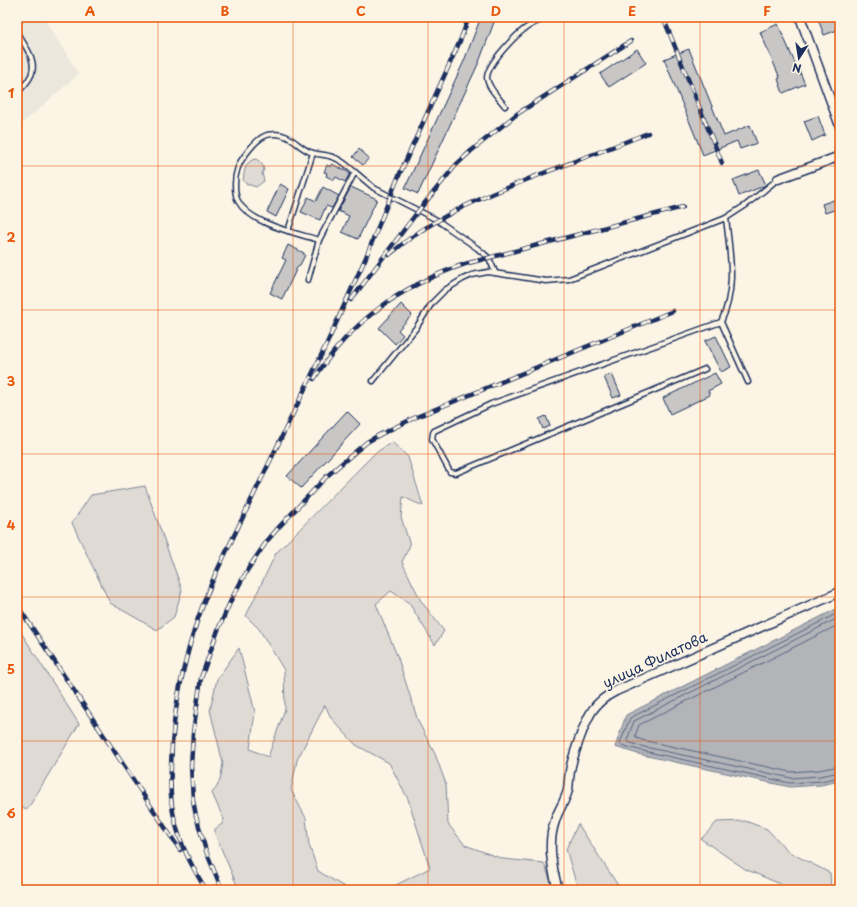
<svg xmlns="http://www.w3.org/2000/svg" width="857" height="907" font-family="'Playpen Sans',sans-serif">
<style>
.built{fill:#ece7dc}
.green{fill:#dfdbd4;stroke:#7d8599}
.water{fill:#b2b4b8;stroke:#767f94}
.lines{fill:none;stroke-linecap:round;stroke-linejoin:round}
.shore{stroke:#576482;stroke-width:1}
.building{fill:#c8c7c6;stroke:#1b2f5e}
.lane-casing{stroke:#1b2f5e;stroke-width:7}
.street-casing{stroke:#1b2f5e;stroke-width:11}
.lane{stroke:#fcf5e5;stroke-width:4}
.street{stroke:#fcf5e5;stroke-width:8}
.rail-casing{stroke:#1b2f5e;stroke-width:4.5}
.rail{stroke:#fcf5e5;stroke-width:3;stroke-dasharray:9;stroke-linecap:butt}
.grid{fill:none;stroke:#e8590c;stroke-width:1;stroke-opacity:0.55}
.labels{text-anchor:middle;stroke-width:3.5;stroke-linejoin:round;paint-order:stroke}
.street-label{font-size:14px;fill:#1b2f5e;stroke:#fcf5e5}
.neatline{fill:none;stroke:#e8590c;stroke-width:1.5}
.grid-label{font-size:13px;text-anchor:middle;font-weight:bold;fill:#e8590c}
</style>
<rect width="100%" height="100%" fill="#fcf5e5"/>
<filter id="ink" filterUnits="userSpaceOnUse"><feTurbulence type="fractalNoise" baseFrequency=".025" numOctaves="2"/><feDisplacementMap in="SourceGraphic" scale="8" xChannelSelector="R" yChannelSelector="G"/><feConvolveMatrix kernelMatrix="1 2 1 2 8 2 1 2 1" color-interpolation-filters="sRGB"/></filter>
<g filter="url(#ink)">
<polygon class="built" points="17,17 43,17 79,74 17,128"/>
<g class="green">
<path d="M256 159C261 162 263 165 264 170L262 173 264 181 256 187 247 184 243 181C244 172 245 160 256 159Z"/>
<polygon points="392,442 408,457 423,506 403,497 401,517 410,545 402,562 421,601 444,631 435,645 409,603 391,591 376,604 398,658 418,721 435,754 446,784 448,824 465,845 503,859 544,863 554,890 386,890 430,868 408,799 389,763 356,745 331,718 325,705 297,760 291,790 306,818 309,845 318,871 346,888 353,890 239,890 215,834 215,829 222,824 224,820 212,793 217,787 221,776 223,763 210,710 217,679 239,648 255,712 250,749 268,757 285,709 284,670 259,629 246,616 276,553 374,454"/>
<polygon points="145,486 182,590 174,617 157,630 110,603 72,523 91,495"/>
<polygon points="17,626 79,724 27,810 17,805"/>
<polygon points="745,821 767,829 789,852 830,873 831,890 784,890 780,884 745,869 701,839 717,822"/>
<polygon points="578,824 621,890 578,890 566,849"/>
</g>
<polygon class="water" points="840,607 840,781 821,785 790,787 638,754 615,747 626,715"/>
<g class="lines">
<g class="shore">
<polyline points="840,612 630,718 620,743 621,745 639,750 790,783 821,781 840,777"/>
<polyline points="840,617 634,721 627,740 628,742 640,746 791,778 820,776 840,772"/>
<polyline points="840,624 639,725 635,736 636,738 642,740 791,772 819,770 840,766"/>
</g>
</g>
<g class="building">
<polygon points="481,17 496,17 479,62 418,194 405,188 464,61"/>
<polygon points="824,17 840,17 840,29 824,35 818,19"/>
<polygon points="778,24 798,70 799,70 805,84 783,93 778,79 780,78 760,32"/>
<polygon points="637,49 646,63 609,87 600,74"/>
<polygon points="689,49 724,136 750,125 757,143 740,149 737,141 703,155 664,59"/>
<polygon points="818,116 825,135 812,141 804,121"/>
<polygon points="359,149 369,158 363,165 353,157"/>
<polygon points="332,164 350,173 345,182 336,177 334,180 326,176 327,173 324,172 327,165 331,167"/>
<polygon points="759,170 766,185 739,196 733,180"/>
<polygon points="280,184 289,189 276,217 267,212"/>
<polygon points="323,187 339,196 332,208 326,206 320,220 301,212 308,197 316,201"/>
<polygon points="351,187 377,199 358,239 342,232 349,216 338,211"/>
<polygon points="840,198 840,208 825,213 822,204"/>
<polygon points="288,245 304,253 304,255 305,255 299,267 298,266 282,299 270,293 286,260 282,258"/>
<polygon points="401,304 412,315 398,330 403,335 395,344 379,328"/>
<polygon points="716,336 731,367 721,372 705,341"/>
<polygon points="715,373 721,384 708,391 710,395 670,414 663,398"/>
<polygon points="612,374 621,395 613,398 604,377"/>
<polygon points="347,411 360,424 301,488 287,476"/>
<polygon points="546,416 550,426 543,429 539,419"/>
</g>
<g class="lines">
<defs>
<g id="lane">
<path d="M17 33C25 46 40 63 29 79 26 84 21 89 17 93"/>
<path d="M505 106C499 98 488 88 487 78 487 64 517 33 529 26 535 22 542 20 548 17"/>
<path d="M355 172C347 165 339 158 329 156 322 154 315 155 308 151 296 145 289 133 273 134 261 134 252 146 245 155 238 164 235 173 235 184 235 189 235 196 238 201 250 224 296 233 319 240L355 172 374 188 437 220 477 248 489 258 495 272"/>
<polyline points="288,231 313,153"/>
<polyline points="308,280 319,240"/>
<polyline points="721,322 748,382"/>
<path d="M705 369 456 473 450 472 432 439 433 433 434 431 491 404 721 322C737 288 730 255 726 218"/>
<polyline points="373,381 416,328 432,303 445,290 463,279 472,275 488,272 546,281 569,279 726,218 746,205 778,179"/>
</g>
<g id="street">
<polyline points="800,17 840,126"/>
<polyline points="778,179 840,156"/>
<path d="M558 890C552 868 547 843 555 821 558 810 565 802 568 790 569 782 569 774 571 766 573 757 576 749 579 740 588 716 592 703 616 691L840 592"/>
</g>
</defs>
<use href="#lane" class="lane-casing"/>
<use href="#street" class="street-casing"/>
<use href="#lane" class="lane"/>
<use href="#street" class="street"/>
<defs>
<g id="rail">
<polyline points="663,17 722,163"/>
<path d="M389 255C430 219 476 200 526 180 567 164 608 149 648 133"/>
<polyline points="351,300 419,210 456,165 471,151 517,114 631,41"/>
<path d="M314 379C351 321 401 286 465 264L683 207"/>
<polyline points="17,605 180,850"/>
<path d="M206 890C193 868 181 847 175 821 170 803 170 785 171 767 172 704 189 633 215 575L328 341 366 257 397 180 460 41 469 17"/>
<polyline points="222,890 206,851 196,816 193,800 191,766 193,733 201,678 218,630 232,598 248,569 267,541 279,527 327,476 355,452 367,442 381,434 414,418 673,311"/>
</g>
</defs>
<use href="#rail" class="rail-casing"/>
<use href="#rail" class="rail"/>
</g>
</g>
<path class="grid" d="M158 17V890M293 17V890M428 17V890M564 17V890M700 17V890M17 166H840M17 310H840M17 454H840M17 597H840M17 741H840"/>
<g class="labels">
<g class="street-label">
<text transform="translate(655 660) rotate(-25)" y="5">улица Филатова</text>
</g>
</g>
<rect width="857" height="907" fill="none" stroke="#fcf5e5" stroke-width="44"/>
<g transform="translate(799 58) rotate(192)" stroke="#fcf5e5" stroke-width="3" paint-order="stroke">
<path d="M0-3L7 15L0 10L-7 15Z" fill="#1b2f5e"/>
<text y="-6" font-size="11" font-weight="bold" text-anchor="middle" fill="#1b2f5e">N</text>
</g>
<rect x="22" y="22" width="813" height="863" class="neatline"/>
<g class="grid-label">
<text x="90" y="16">A</text>
<text x="225" y="16">B</text>
<text x="361" y="16">C</text>
<text x="496" y="16">D</text>
<text x="632" y="16">E</text>
<text x="767" y="16">F</text>
<text x="11" y="98">1</text>
<text x="11" y="242">2</text>
<text x="11" y="386">3</text>
<text x="11" y="530">4</text>
<text x="11" y="674">5</text>
<text x="11" y="818">6</text>
</g>
</svg>
